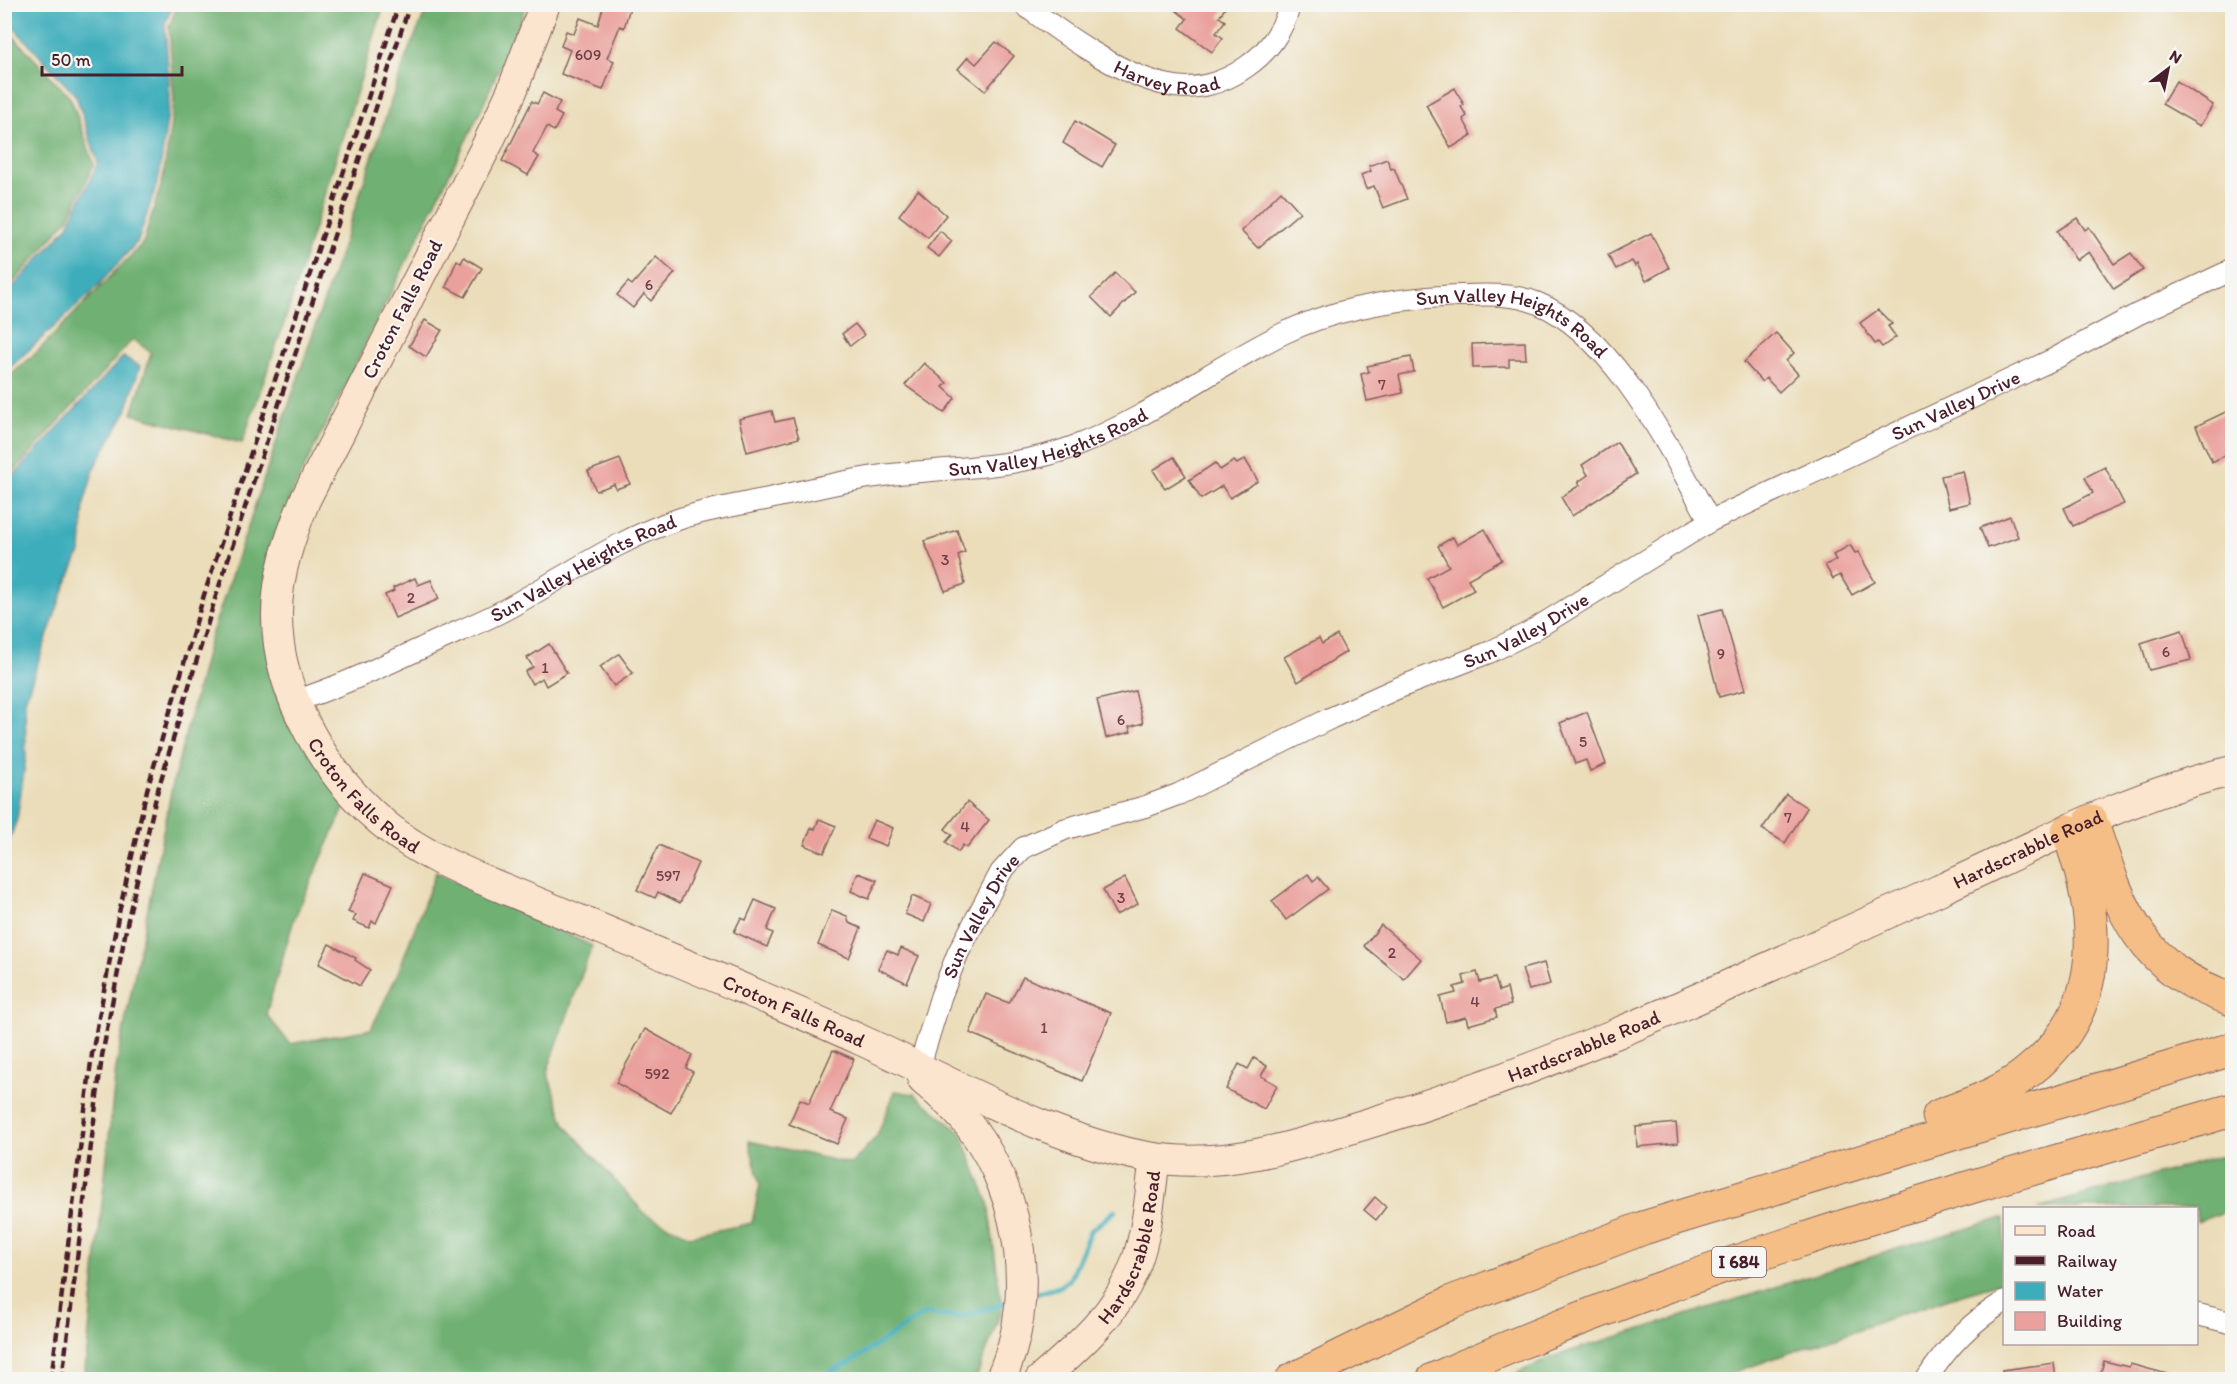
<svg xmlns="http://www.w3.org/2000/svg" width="2237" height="1384" font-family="Itim,sans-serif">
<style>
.forest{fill:#70b072;stroke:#5d684e;stroke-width:1.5}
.water{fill:#3eadbb;stroke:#446673;stroke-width:1.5}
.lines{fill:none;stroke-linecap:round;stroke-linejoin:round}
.stream{stroke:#3eadbb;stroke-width:5}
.building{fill:#eaa09c}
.minor-casing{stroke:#82625d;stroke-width:23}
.secondary-casing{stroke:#82625d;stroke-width:32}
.motorway-casing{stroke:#82625d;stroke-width:35}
.minor{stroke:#fff;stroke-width:21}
.secondary{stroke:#fbe5cf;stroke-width:30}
.motorway{stroke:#f6be87;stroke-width:33}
.rail{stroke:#4a1f2b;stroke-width:4.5;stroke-dasharray:9 4.5;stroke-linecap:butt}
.labels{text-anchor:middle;stroke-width:4.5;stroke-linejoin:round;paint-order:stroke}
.number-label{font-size:16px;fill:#723f47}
.shield{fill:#f6f6f2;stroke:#7e6067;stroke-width:1.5}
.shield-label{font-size:18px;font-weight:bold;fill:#4a1f2b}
.street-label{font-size:20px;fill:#4a1f2b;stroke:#f6f6f2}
</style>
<rect width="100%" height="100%" fill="#f6f6f2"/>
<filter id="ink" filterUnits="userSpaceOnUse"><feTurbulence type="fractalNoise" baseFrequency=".0167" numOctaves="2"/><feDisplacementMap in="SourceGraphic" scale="12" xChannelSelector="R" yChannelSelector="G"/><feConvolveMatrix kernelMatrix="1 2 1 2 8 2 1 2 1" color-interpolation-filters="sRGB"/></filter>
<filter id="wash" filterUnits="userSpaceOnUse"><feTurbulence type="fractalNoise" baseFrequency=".008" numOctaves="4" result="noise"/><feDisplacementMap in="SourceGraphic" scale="24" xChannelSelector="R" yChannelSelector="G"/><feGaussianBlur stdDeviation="1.35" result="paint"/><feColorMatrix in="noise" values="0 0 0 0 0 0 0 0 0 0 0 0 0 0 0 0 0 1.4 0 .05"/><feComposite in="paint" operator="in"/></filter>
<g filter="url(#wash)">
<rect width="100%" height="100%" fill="#ebddb9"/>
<g class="forest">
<polygon points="178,5 384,5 285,320 242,443 132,414 151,353 133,339 5,481 5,380 35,354 143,243 163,179 174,101 169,26"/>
<polygon points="429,5 527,5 479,114 296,485 274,540 263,630 345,806 294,919 266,1014 290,1044 371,1029 397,975 436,872 592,946 547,1072 565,1125 646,1215 690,1236 752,1223 760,1184 749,1141 851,1164 877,1136 895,1091 914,1094 961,1133 988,1202 1002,1309 976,1379 84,1380 116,1068 172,787 209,642 407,54"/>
<polygon points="5,27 71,99 94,164 68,219 5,292"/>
<polygon points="2232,1153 2232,1209 2197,1222 2196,1208 2038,1208"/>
<polygon points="2004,1218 2004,1282 1952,1297 1714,1379 1504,1379 1555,1356 1903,1247"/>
</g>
<g class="water">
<polygon points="5,4 173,5 165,24 170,99 159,177 138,241 93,291 5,372 5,296 67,227 98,163 76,96 5,18"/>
<polygon points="123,357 140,366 126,412 95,466 84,503 81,550 62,594 25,700 26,757 17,819 5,852 5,485"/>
</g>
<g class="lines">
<g class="stream">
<polyline points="1031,1295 1059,1287 1070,1279 1090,1231 1115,1211"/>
<polyline points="812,1380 848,1364 924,1314 960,1317 1009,1302"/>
</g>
</g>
<g id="blocks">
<g class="building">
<polygon points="604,4 631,4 624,28 620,26 607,58 614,61 603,90 561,74 570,50 561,46 566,31 574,34 580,18 598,25"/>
<polygon points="1168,4 1228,4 1219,17 1225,21 1216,33 1223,38 1212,52 1180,28 1187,19"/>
<polygon points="996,42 1014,56 985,91 958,69 968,57 976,64"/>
<polygon points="2176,81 2213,105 2200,126 2162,104"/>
<polygon points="1455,88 1464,105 1461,107 1467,116 1463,119 1472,135 1451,148 1426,105"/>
<polygon points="543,93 560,102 555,112 562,116 554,131 547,127 533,153 539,157 528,175 502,161 532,101 537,104"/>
<polygon points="1075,121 1115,145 1102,167 1063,143"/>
<polygon points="1387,159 1391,169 1394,168 1407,199 1383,208 1374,186 1366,189 1361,175 1371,171 1369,166"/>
<polygon points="918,190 946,215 928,238 899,215"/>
<polygon points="1281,191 1300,212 1258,248 1241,231"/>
<polygon points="2077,218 2085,230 2089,227 2114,264 2131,253 2143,270 2114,289 2089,252 2076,260 2057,231"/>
<polygon points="940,231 952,241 939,257 927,248"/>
<polygon points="1651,233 1669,268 1646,281 1637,264 1635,266 1632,261 1616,269 1608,255"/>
<polygon points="464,257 482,268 465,297 446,287 457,260 461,263"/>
<polygon points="656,257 675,273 651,301 644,294 633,308 617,295 628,282 632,285"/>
<polygon points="1115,273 1135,292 1111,317 1091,297"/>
<polygon points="1878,310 1892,324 1888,326 1896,337 1882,347 1878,342 1875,344 1860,323"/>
<polygon points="425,320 442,330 426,357 409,346"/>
<polygon points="855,324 864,335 850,346 842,334"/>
<polygon points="1776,333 1794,353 1786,361 1798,374 1779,392 1766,378 1762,382 1744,362"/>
<polygon points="1525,342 1526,359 1509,359 1509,367 1473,368 1472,344"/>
<polygon points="1411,357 1414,372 1399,375 1403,393 1367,401 1361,374 1369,372 1367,366"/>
<polygon points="924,363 947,383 943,387 955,398 944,413 905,385"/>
<polygon points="2232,409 2232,452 2212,462 2196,426"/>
<polygon points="772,411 775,422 793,418 799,438 747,452 739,419"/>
<polygon points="1617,442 1636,474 1572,516 1561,497 1580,485 1578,482 1588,475 1582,465"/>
<polygon points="1174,457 1186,476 1165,489 1153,470"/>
<polygon points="620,459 630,484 616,489 614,484 596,491 588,471"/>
<polygon points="1245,459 1258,481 1230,498 1222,486 1201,499 1189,480 1215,463 1220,470 1234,461 1237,464"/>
<polygon points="2105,467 2124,504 2073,526 2064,508 2093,493 2085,477"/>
<polygon points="1963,471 1970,503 1949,508 1941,476"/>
<polygon points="2010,516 2018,537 1988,548 1980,528"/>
<polygon points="1485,529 1502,560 1468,579 1474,590 1443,607 1427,578 1449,566 1438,546 1453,537 1457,545"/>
<polygon points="957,530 965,552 958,555 965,584 945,591 924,541"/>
<polygon points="1850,545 1855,553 1858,552 1875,582 1852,595 1840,575 1833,579 1825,565 1836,560 1833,555"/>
<polygon points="415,578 418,585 431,580 439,599 395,618 385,595 394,591 393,588"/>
<polygon points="1722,609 1745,690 1719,697 1698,615"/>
<polygon points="2182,630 2191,660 2149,670 2141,643"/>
<polygon points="1337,635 1346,652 1298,682 1284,657 1319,638 1322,644"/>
<polygon points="549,644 567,673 546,686 542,678 532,684 525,672 533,667 527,658"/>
<polygon points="619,654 633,673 614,686 600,667"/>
<polygon points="1135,691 1143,723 1129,727 1131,732 1106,738 1097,700"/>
<polygon points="1587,712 1606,764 1590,771 1586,760 1575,764 1560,723"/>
<polygon points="1786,794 1807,808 1785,843 1762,829"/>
<polygon points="967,802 989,820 967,848 963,845 958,852 946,842 952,835 945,829"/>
<polygon points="819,819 836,826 824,853 804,845 811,828 815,829"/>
<polygon points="874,820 893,828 886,846 866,838"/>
<polygon points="659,845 698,863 680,903 658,892 655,898 637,890"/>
<polygon points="365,873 393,885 376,923 372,921 369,928 353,921 356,915 348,912"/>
<polygon points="858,873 877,880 869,899 851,891"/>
<polygon points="1308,874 1313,881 1318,877 1328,889 1286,920 1272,901"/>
<polygon points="1125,878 1138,904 1116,915 1103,890"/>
<polygon points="912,896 931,904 924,922 905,914"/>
<polygon points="755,900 776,909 767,930 773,933 767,947 734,932 741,918 746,920"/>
<polygon points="832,910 847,916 849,923 861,928 849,958 818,945"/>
<polygon points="1381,925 1421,959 1404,979 1364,946"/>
<polygon points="329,944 356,958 355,960 370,970 360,986 319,964"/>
<polygon points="901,948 919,956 907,983 878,969 887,950 898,955"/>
<polygon points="1544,963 1550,984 1529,990 1522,969"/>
<polygon points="1477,972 1480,982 1495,978 1499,991 1507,988 1511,1005 1495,1009 1497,1017 1468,1025 1466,1017 1446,1022 1440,997 1456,993 1454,987 1465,984 1463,976"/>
<polygon points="1023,977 1111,1013 1082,1081 970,1033 986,994 1009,1003"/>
<polygon points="645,1029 692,1055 686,1068 693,1072 671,1113 616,1083"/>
<polygon points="833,1050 854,1059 830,1112 848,1119 837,1144 789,1124 800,1099 809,1103"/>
<polygon points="1254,1058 1267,1066 1261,1076 1277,1085 1264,1109 1226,1089 1239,1064 1248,1069"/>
<polygon points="1676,1123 1678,1143 1637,1147 1636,1127"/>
<polygon points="1375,1197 1386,1207 1376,1220 1364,1210"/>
<polygon points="2104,1361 2129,1367 2130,1364 2171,1375 2170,1380 2099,1380"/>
<polygon points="2054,1363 2056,1380 2003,1380 2002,1370"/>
</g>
</g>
</g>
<g filter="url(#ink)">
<use href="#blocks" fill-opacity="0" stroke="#82625d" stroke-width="1.5"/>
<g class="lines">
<defs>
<g id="minor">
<path id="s1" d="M1023 4C1063 34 1118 74 1167 85 1194 92 1224 83 1246 67 1267 53 1284 30 1290 4"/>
<path id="s2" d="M295 701C339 687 380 667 422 648 451 634 481 623 510 607 566 576 620 538 682 518 712 508 745 504 776 497 813 489 850 479 887 475 951 467 1017 469 1078 445 1151 417 1214 367 1284 333 1334 309 1394 299 1449 296 1477 295 1510 292 1537 303 1614 334 1671 452 1710 521"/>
<path id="s3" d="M919 1068 941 996 958 953 1001 872 1023 848 1065 829 1147 806 1179 794 1331 718 1398 688 1490 652 1530 632 1710 521 2054 359 2138 314 2232 270"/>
<polyline points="2196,1314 2232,1323"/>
<path d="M1926 1380C1947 1347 1971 1321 2004 1302"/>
</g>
<g id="secondary">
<path id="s4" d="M545 4 512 91 488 143 305 500C290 537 277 574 277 614 276 694 328 780 389 828 419 852 457 869 493 884 617 936 741 986 863 1041 955 1083 1047 1139 1148 1157 1227 1171 1304 1143 1379 1120 1573 1061 1752 974 1937 891 2033 847 2129 795 2232 771"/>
<path d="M923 1080C941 1095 958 1110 972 1129 1023 1197 1037 1302 1000 1380"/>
<path id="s5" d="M1040 1380C1078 1347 1119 1312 1136 1263 1148 1230 1150 1193 1155 1158"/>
</g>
<g id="motorway">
<path d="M2091 821C2120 907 2137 968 2232 999"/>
<path d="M1939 1116C1970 1104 2003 1093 2029 1071 2109 1008 2100 916 2068 831"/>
<polyline points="1292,1380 1452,1302 1643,1228 2232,1049"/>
<path d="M1433 1380C1689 1265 1963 1189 2232 1110"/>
</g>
</defs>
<use href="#minor" class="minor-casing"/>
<use href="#secondary" class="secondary-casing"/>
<use href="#motorway" class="motorway-casing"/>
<use href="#minor" class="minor"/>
<use href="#secondary" class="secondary"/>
<use href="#motorway" class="motorway"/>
<g class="rail">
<polyline points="51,1380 92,1054 118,917 147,790 204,595 399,4"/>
<polyline points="62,1380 102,1056 128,919 157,793 215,599 410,4"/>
</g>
</g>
</g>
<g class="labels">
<g class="number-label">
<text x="588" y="60">609</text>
<text x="649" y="290">6</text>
<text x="1382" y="390">7</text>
<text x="945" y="565">3</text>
<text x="411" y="603">2</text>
<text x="2166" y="657">6</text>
<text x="1721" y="659">9</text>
<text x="545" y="673">1</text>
<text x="1121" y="725">6</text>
<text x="1583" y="747">5</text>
<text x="1788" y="823">7</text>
<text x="965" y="832">4</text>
<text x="668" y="881">597</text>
<text x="1121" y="903">3</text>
<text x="1392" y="958">2</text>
<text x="1475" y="1007">4</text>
<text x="1044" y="1033">1</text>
<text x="657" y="1079">592</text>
</g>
<rect class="shield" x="1712" y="1247" width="54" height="30" rx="4.5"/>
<g class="shield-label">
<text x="1739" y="1268">I 684</text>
</g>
<g class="street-label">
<text dy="7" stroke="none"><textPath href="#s1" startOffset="165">Harvey Road</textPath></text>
<text transform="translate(402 309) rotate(-63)" y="7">Croton Falls Road</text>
<text dy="7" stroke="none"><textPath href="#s2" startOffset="1308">Sun Valley Heights Road</textPath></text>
<text dy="7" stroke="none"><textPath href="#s3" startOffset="1281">Sun Valley Drive</textPath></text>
<text dy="7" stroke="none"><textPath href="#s2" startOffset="804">Sun Valley Heights Road</textPath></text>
<text dy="7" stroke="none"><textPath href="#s2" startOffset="318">Sun Valley Heights Road</textPath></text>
<text dy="7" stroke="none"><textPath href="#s3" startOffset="795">Sun Valley Drive</textPath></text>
<text dy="7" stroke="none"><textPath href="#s4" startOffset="878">Croton Falls Road</textPath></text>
<text dy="7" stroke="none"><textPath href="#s4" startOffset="2688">Hardscrabble Road</textPath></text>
<text dy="7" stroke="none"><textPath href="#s3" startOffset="165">Sun Valley Drive</textPath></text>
<text dy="7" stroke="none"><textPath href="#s4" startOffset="1364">Croton Falls Road</textPath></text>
<text dy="7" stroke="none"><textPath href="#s4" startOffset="2202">Hardscrabble Road</textPath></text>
<text dy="7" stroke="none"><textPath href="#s5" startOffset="166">Hardscrabble Road</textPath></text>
</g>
</g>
<rect width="2237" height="1384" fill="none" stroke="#f6f6f2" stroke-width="24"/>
<rect x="2003" y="1207" width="195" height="138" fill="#f6f6f2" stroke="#b1a0a2" stroke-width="1.5"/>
<rect x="2015" y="1226" width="30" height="9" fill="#fbe5cf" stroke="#b1a0a2" stroke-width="1.5"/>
<text x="2057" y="1237" font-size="18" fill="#4a1f2b">Road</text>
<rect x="2015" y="1256" width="30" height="9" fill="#4a1f2b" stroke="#b1a0a2" stroke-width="1.5"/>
<text x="2057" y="1267" font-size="18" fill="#4a1f2b">Railway</text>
<rect x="2015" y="1282" width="30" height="18" fill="#3eadbb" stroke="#b1a0a2" stroke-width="1.5"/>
<text x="2057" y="1297" font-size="18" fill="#4a1f2b">Water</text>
<rect x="2015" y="1312" width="30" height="18" fill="#eaa09c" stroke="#b1a0a2" stroke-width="1.5"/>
<text x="2057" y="1327" font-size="18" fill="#4a1f2b">Building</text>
<g transform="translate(2168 69) rotate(32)" stroke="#f6f6f2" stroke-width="4.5" paint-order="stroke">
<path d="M0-4.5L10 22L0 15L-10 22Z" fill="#4a1f2b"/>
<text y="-9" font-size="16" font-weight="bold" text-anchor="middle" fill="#4a1f2b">N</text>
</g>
<path d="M42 66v9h140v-9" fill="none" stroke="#4a1f2b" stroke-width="3"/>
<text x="51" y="66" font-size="18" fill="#4a1f2b" stroke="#f6f6f2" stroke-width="4.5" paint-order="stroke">50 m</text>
</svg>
